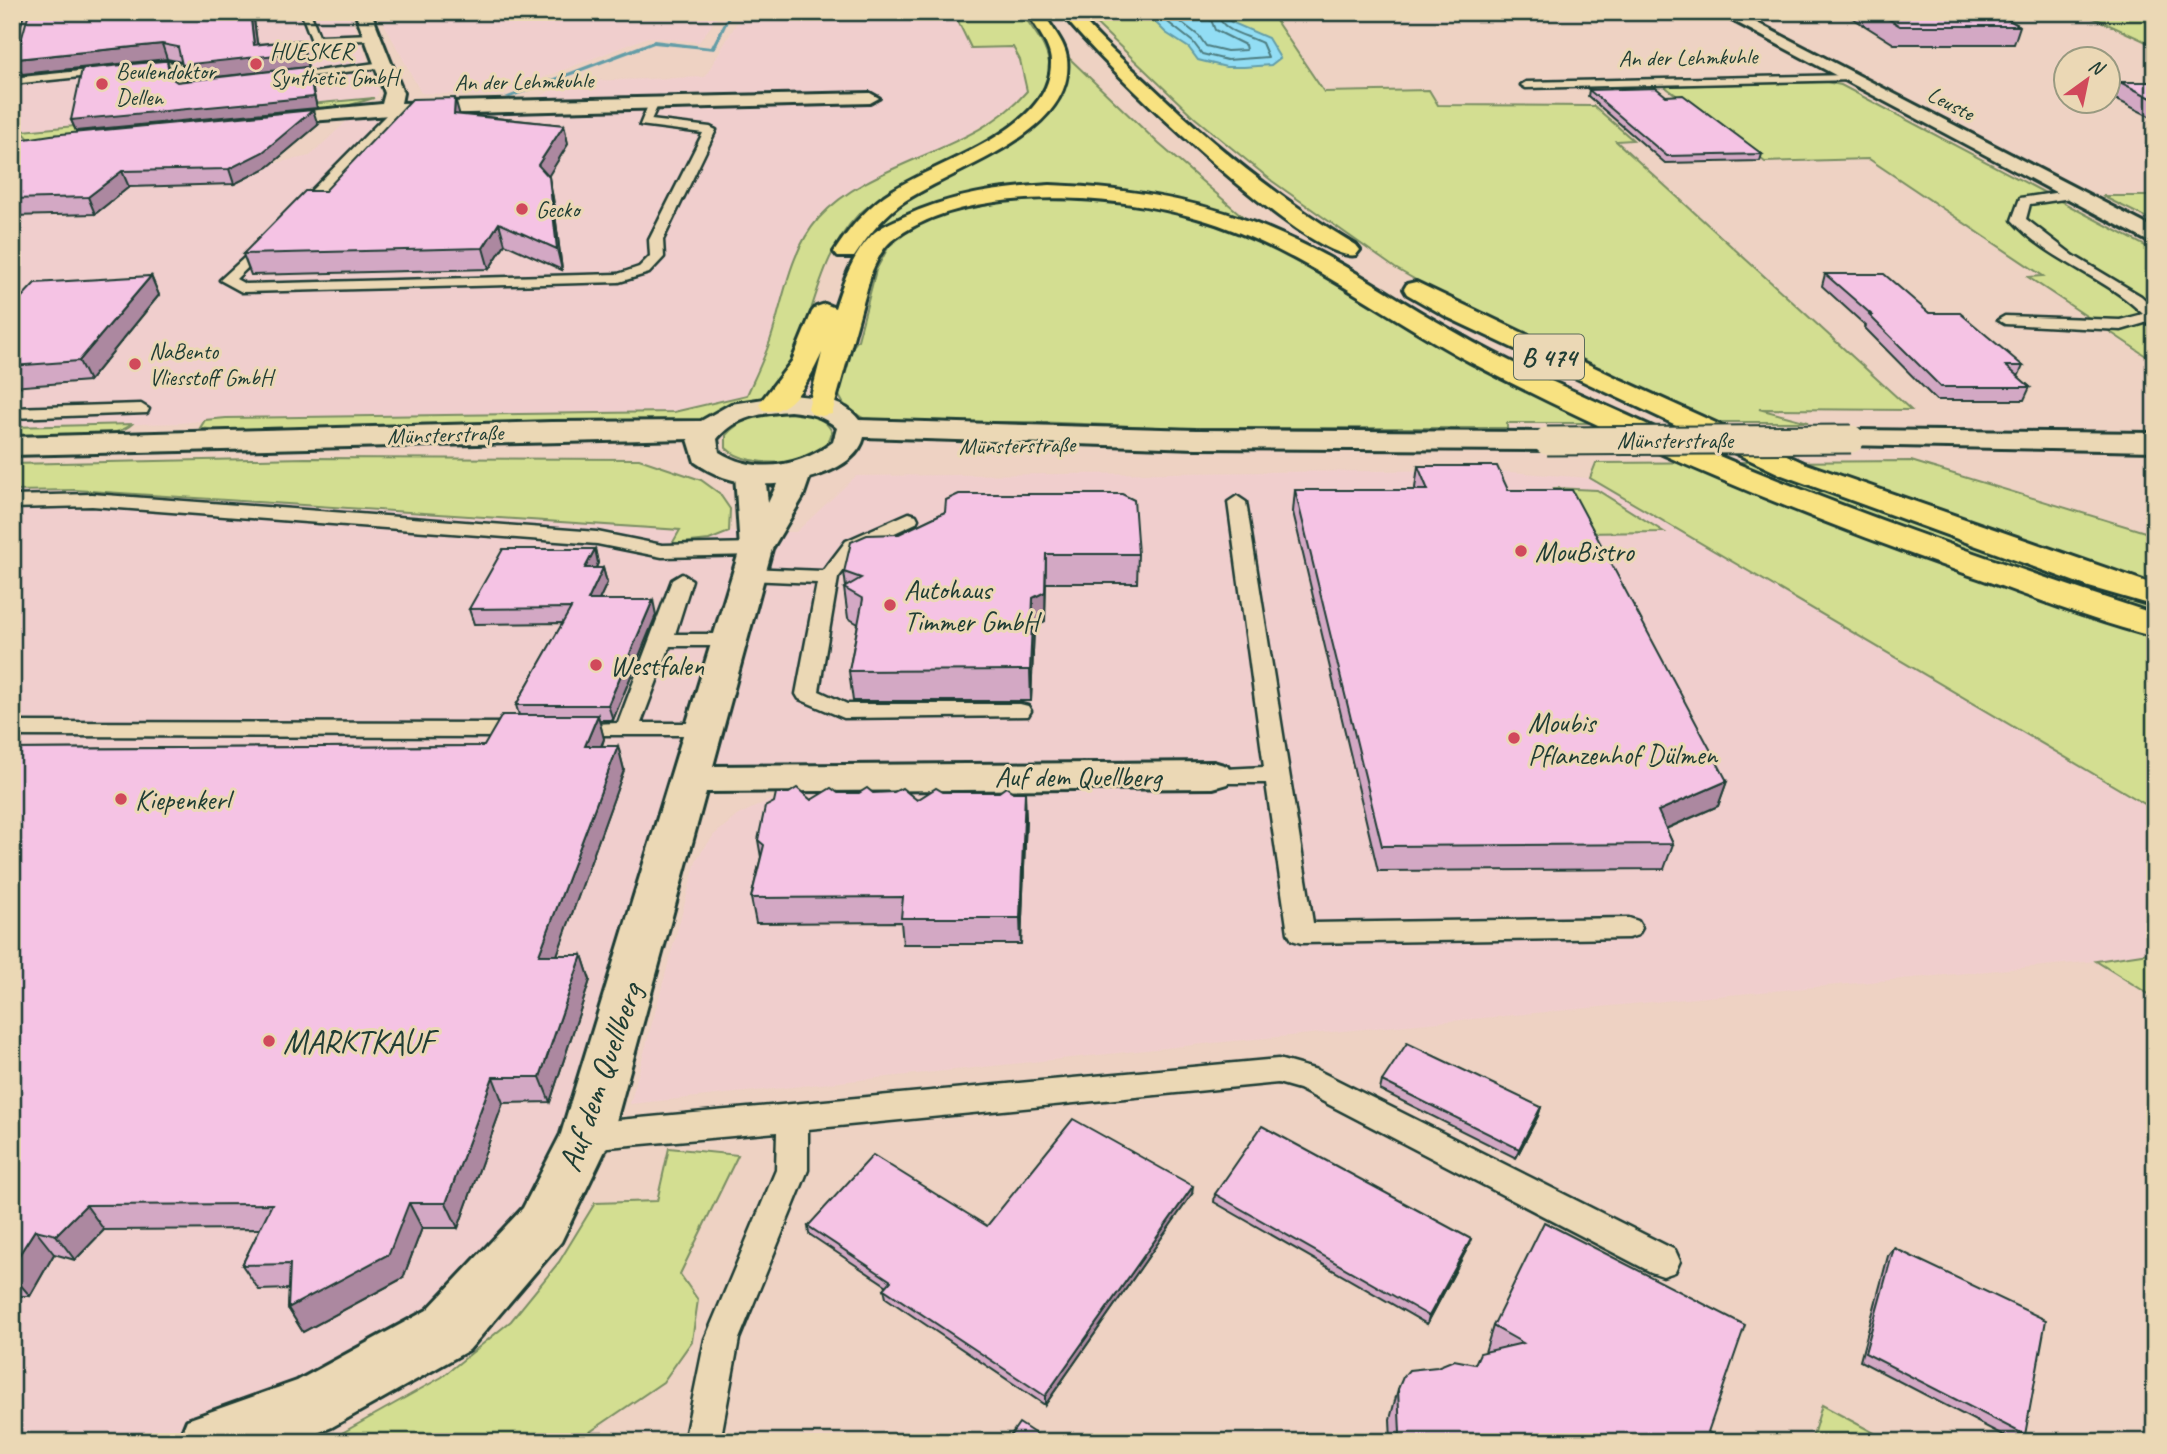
<svg xmlns="http://www.w3.org/2000/svg" width="2167" height="1454" font-family="Caveat,sans-serif">
<style>
.built{fill:#f0cecd}
.green{fill:#d3de91;stroke:#798e62;stroke-width:2}
.water{fill:#92ddf4;stroke:#649da7;stroke-width:2}
.lines{fill:none;stroke-linecap:round;stroke-linejoin:round}
.shore{stroke:#4d7d81;stroke-width:2}
.stream{fill:#649da7;fill-rule:evenodd}
.service-casing{stroke:#1f3d34;stroke-width:5}
.minor-casing{stroke:#1f3d34;stroke-width:6}
.tertiary-casing{stroke:#1f3d34;stroke-width:6}
.secondary-casing{stroke:#1f3d34;stroke-width:6}
.trunk-casing{stroke:#1f3d34;stroke-width:6}
.service{fill:#ebd8b5;fill-rule:evenodd}
.minor{fill:#ebd8b5;fill-rule:evenodd}
.tertiary{fill:#ebd8b5;fill-rule:evenodd}
.secondary{fill:#ebd8b5;fill-rule:evenodd}
.trunk{fill:#f8e281;fill-rule:evenodd}
.secondary-bridge-casing{stroke:#1f3d34;stroke-width:31;stroke-linecap:butt}
.secondary-bridge{stroke:#ebd8b5;stroke-width:27}
.wall{fill:#d3a8c4;stroke:#1f3d34;stroke-width:2}
.shaded-wall{fill:#ac88a0;stroke:#1f3d34;stroke-width:2}
.building{fill:#f5c3e4;stroke:#1f3d34;stroke-width:2}
.poi-dot{fill:#d1495b;stroke:#ebd8b5;stroke-width:2.5}
.labels{text-anchor:middle;stroke-width:6;stroke-linejoin:round;paint-order:stroke}
.far-poi-label{font-size:23px;fill:#1f3d34;stroke:#ebd8b5;text-anchor:start}
.far-street-label{font-size:23px;fill:#1f3d34;stroke:#ebd8b5}
.shield{fill:#ebd8b5;stroke:#5c6c5b;stroke-width:2}
.shield-label{font-size:26px;font-weight:bold;fill:#1f3d34}
.poi-label{font-size:28px;fill:#1f3d34;stroke:#ebd8b5;text-anchor:start}
.street-label{font-size:28px;fill:#1f3d34;stroke:#ebd8b5}
.near-poi-label{font-size:33px;fill:#1f3d34;stroke:#ebd8b5;text-anchor:start}
.near-street-label{font-size:33px;fill:#1f3d34;stroke:#ebd8b5}
</style>
<rect width="100%" height="100%" fill="#eed2c3"/>
<filter id="ink" filterUnits="userSpaceOnUse"><feTurbulence type="fractalNoise" baseFrequency=".0143" numOctaves="2"/><feDisplacementMap in="SourceGraphic" scale="14" xChannelSelector="R" yChannelSelector="G"/><feConvolveMatrix kernelMatrix="1 2 1 2 8 2 1 2 1" color-interpolation-filters="sRGB"/></filter>
<g filter="url(#ink)">
<g class="built">
<polygon points="12,12 349,12 379,93 374,98 22,131 12,137"/>
<polygon points="378,12 898,12 720,14 699,42 648,37 496,96 421,93"/>
<polygon points="955,15 971,48 1013,47 1020,60 1027,91 1000,114 964,136 861,186 834,204 791,266 769,343 747,395 674,412 226,418 181,423 12,427 12,192 255,167 310,156 352,116 529,102 549,92 586,81 705,77 739,19"/>
<polygon points="1482,470 1590,478 2155,810 2155,952 2096,961 1213,1043 630,1104 697,858 714,835 738,815 774,798 813,790 1192,788 692,779 586,1136 448,1330 209,1442 12,1442 12,491 75,490 681,530 709,540 729,532 796,532 856,476"/>
</g>
<g class="green">
<path d="M962 12H1021C1032 28 1046 44 1049 63 1060 133 900 173 858 215 826 248 816 298 801 340L802 356 770 396 700 420 674 425 225 431 200 428 205 420 226 418 674 412 747 395C755 377 764 359 770 341 784 299 789 252 819 218 872 159 975 153 1027 91L1020 60 1013 47 971 48 955 15Z"/>
<polygon points="1084,12 1270,12 1324,92 1429,90 1438,105 1594,106 1633,140 1616,141 1911,410 1759,409 1808,422 1713,422 1636,390 1449,299 1395,268 1272,181 1195,118"/>
<polygon points="2081,12 2155,12 2155,46"/>
<path d="M1069 58 1159 144 1248 221 1171 199 974 197 866 240C886 197 982 156 1025 133 1053 112 1070 94 1069 58Z"/>
<polygon points="1826,82 1841,85 2155,251 2155,362 2028,277 2043,276 1869,159 1765,162 1664,86"/>
<polygon points="374,98 333,110 29,139 22,131"/>
<polygon points="2102,196 2155,196 2155,222"/>
<polygon points="1024,198 1110,198 1209,219 1276,248 1452,351 1597,423 1507,423 1507,428 1181,428 1035,422 870,422 846,408 838,394 846,354 858,340 876,270 889,246 918,224 943,214"/>
<path d="M777 413C796 412 823 412 832 432 824 469 748 470 726 448V435C740 419 758 415 777 413Z"/>
<path d="M132 424C113 442 39 437 12 438V427Z"/>
<polygon points="306,458 639,459 701,480 719,493 730,509 729,532 709,540 672,544 680,530 75,490 12,491 12,464"/>
<polygon points="1911,461 2155,535 2155,810 1590,478 1596,463"/>
<polygon points="1554,488 1597,490 1664,532 1577,533"/>
<polygon points="2155,952 2155,998 2096,961"/>
<polygon points="669,1148 738,1155 680,1274 698,1300 692,1341 663,1382 575,1442 326,1442 442,1377 511,1321 559,1262 595,1203 657,1201"/>
<polygon points="1822,1405 1891,1442 1811,1442"/>
</g>
<polygon class="water" points="1145,12 1224,12 1223,15 1231,22 1268,38 1280,58 1271,65 1244,67 1226,67 1198,60 1189,48 1166,33"/>
<g class="lines">
<g class="shore">
<path d="M1155 12 1193 42 1202 54 1227 60 1268 57 1262 43C1245 34 1222 33 1217 12"/>
<polyline points="1168,12 1199,36 1206,46 1227,51 1246,50 1245,45 1215,30 1208,12"/>
</g>
<polygon class="stream" points="854,12 951,12 730,17 715,50 654,44 510,98 505,97 654,40 711,47 728,15"/>
<defs>
<g id="service">
<polygon points="301,12 310,12 319,36 373,34 378,37 373,40 312,41"/>
<polygon points="167,62 182,64 186,84 207,82 212,85 207,88 177,89 173,69 167,68 12,84 12,78"/>
<polygon points="383,62 387,67 279,80 274,77"/>
<polygon points="1851,75 1856,78 1855,80 1526,88 1521,85 1526,82"/>
<polygon points="654,100 659,103 651,120 710,127 716,130 663,240 664,257 649,273 619,282 242,292 220,280 266,238 271,239 271,245 236,279 245,284 618,274 639,267 650,256 649,240 703,133 640,125 649,103"/>
<polygon points="394,107 403,109 304,214 294,214 294,208"/>
<path d="M2074 190 2080 194 2078 197 2030 204 2026 219 2074 256 2141 296 2155 309V320L2121 330 2005 324 1998 320 2005 316 2120 320 2143 314C2105 276 2048 261 2012 220L2020 198Z"/>
<polygon points="141,404 149,409 147,413 12,418 12,408"/>
<polygon points="92,494 597,532 662,545 756,543 766,549 756,555 662,557 597,544 92,506 12,508 12,496"/>
<polygon points="1237,496 1246,502 1313,923 1629,918 1638,921 1642,928 1638,935 1629,938 1301,943 1292,940 1288,933 1266,783 1213,783 1205,780 1201,775 1205,770 1264,767 1228,502"/>
<polygon points="909,513 916,515 918,519 916,523 860,549 838,578 819,691 847,704 1020,704 1028,706 1031,711 1028,716 844,718 799,699 796,694 817,583 749,580 739,574 749,568 823,571 846,541"/>
<polygon points="682,574 692,580 675,634 730,634 741,640 730,646 670,646 641,723 705,723 713,725 716,730 713,735 564,735 561,730 564,725 618,723 672,580"/>
<polygon points="12,722 524,723 532,725 535,730 532,735 524,737 12,736"/>
<polygon points="1278,1059 1317,1070 1675,1250 1680,1261 1675,1272 1663,1276 1651,1272 1299,1089 1278,1083 808,1129 808,1170 739,1339 720,1442 684,1442 705,1339 776,1170 777,1132 586,1149 575,1145 571,1136 575,1127 586,1123"/>
</g>
<g id="minor">
<polygon points="355,12 371,12 403,93 401,103 870,93 879,98 870,103 390,115 257,125 255,121 257,117 264,115 382,104 385,93"/>
<polygon points="797,462 808,465 812,471 803,497 772,549 713,766 1213,762 1227,766 1233,775 1227,784 1213,788 706,792 612,1136 561,1242 469,1350 332,1427 295,1442 178,1442 187,1420 297,1381 427,1310 523,1208 561,1134 740,549 735,474 739,468 750,465 761,468 765,474 768,503 786,465"/>
</g>
<polygon id="tertiary" points="1717,12 1736,12 2155,229 2155,245"/>
<g id="secondary">
<path d="M790 395C814 397 844 399 859 420L1196 430 1547 432 1557 435 1562 441 1557 447 1547 450 1196 448 864 437C856 473 787 487 756 484 733 482 713 475 695 462L688 439 12 455V437L551 422 701 421 731 404ZM790 411C808 413 823 415 837 428L833 442C800 467 756 475 719 452L717 439C735 416 763 413 790 411Z"/>
<polygon points="1851,430 2155,433 2155,451 1841,445 1836,439 1841,433"/>
</g>
<g id="trunk">
<path d="M1027 12H1043C1050 26 1066 43 1067 59 1076 136 948 169 899 205 879 221 868 236 854 257H838L834 252C849 229 862 213 884 196 932 161 1053 133 1051 61 1050 44 1035 26 1027 12Z"/>
<path d="M1061 12H1076C1098 39 1124 61 1149 84 1213 145 1280 200 1356 245L1360 250 1356 255C1311 266 1092 56 1061 12Z"/>
<path d="M1050 185C1130 188 1209 201 1283 235 1343 261 1397 300 1455 332 1512 365 1573 391 1633 418 1802 496 1978 556 2155 614V637C2089 620 2025 594 1961 572 1793 513 1628 444 1470 362 1379 314 1298 247 1197 218 1112 193 965 183 891 241 882 249 877 260 872 271L832 414 822 416 812 414 808 408 822 353C811 376 792 417 763 410L759 404 792 361 812 312 816 307 825 304 835 308C843 283 852 256 871 236 879 227 892 222 903 217 950 195 998 188 1050 185Z"/>
<polygon points="1416,282 1617,378 1804,463 2155,585 2155,606 2089,587 1782,475 1447,317 1407,294 1404,289 1407,284"/>
</g>
</defs>
<use href="#service" class="service-casing"/>
<use href="#minor" class="minor-casing"/>
<use href="#tertiary" class="tertiary-casing"/>
<use href="#secondary" class="secondary-casing"/>
<use href="#trunk" class="trunk-casing"/>
<use href="#service" class="service"/>
<use href="#minor" class="minor"/>
<use href="#tertiary" class="tertiary"/>
<use href="#secondary" class="secondary"/>
<use href="#trunk" class="trunk"/>
<defs>
<polyline id="secondary-bridge" points="1547,441 1851,439"/>
</defs>
<use href="#secondary-bridge" class="secondary-bridge-casing"/>
<use href="#secondary-bridge" class="secondary-bridge"/>
</g>
<g class="wall">
<polygon points="29,12 253,12 257,44 301,40 305,55 317,108 76,131 71,120 167,61 172,79 177,82 261,72 188,80 182,62 167,59 22,74"/>
<polygon points="1843,12 1994,12 2020,26 2014,44 1894,44"/>
<polygon points="2120,82 2155,82 2155,119 2113,98"/>
<polygon points="1589,90 1666,96 1762,154 1760,161 1665,163 1588,96"/>
<polygon points="459,114 564,125 568,144 548,176 553,198 562,270 505,244 489,269 251,275 243,254 325,191"/>
<polygon points="318,125 268,167 234,184 129,187 95,214 12,216 12,141"/>
<polygon points="1825,274 1929,313 2023,366 2018,377 2030,387 2024,400 1936,400 1865,328 1866,326 1822,286"/>
<polygon points="151,276 159,295 89,381 12,387 12,300"/>
<polygon points="1418,466 1508,490 1727,781 1718,806 1666,829 1673,844 1664,869 1378,871 1293,512 1295,490 1416,490 1415,488"/>
<polygon points="945,512 1138,554 1137,583 1046,583 1045,621 1034,627 1031,701 853,701 849,671 858,624 848,618 844,588 846,587 844,572 899,534"/>
<polygon points="595,549 598,563 596,568 603,568 607,583 599,600 656,615 613,720 599,720 604,739 602,746 618,746 624,770 557,955 582,955 590,980 550,1102 503,1103 458,1228 422,1228 403,1278 303,1332 288,1308 289,1289 259,1290 242,1265 260,1229 104,1230 75,1260 54,1254 30,1296 12,1296 12,749 484,746 519,715 516,705 563,623 474,624 469,609"/>
<polygon points="894,792 917,800 943,792 1026,817 1021,944 903,944 901,922 756,923 751,898 761,857 758,840 811,800 838,793"/>
<polygon points="1382,1081 1541,1107 1538,1116 1516,1158 1380,1090"/>
<polygon points="1192,1194 1045,1405 886,1298 884,1289 887,1286 809,1234 808,1226 987,1226"/>
<polygon points="1215,1194 1468,1247 1427,1324 1214,1202"/>
<polygon points="1894,1248 2025,1435 2019,1442 2016,1442 1860,1361 1888,1256"/>
<polygon points="1493,1326 1708,1432 1725,1442 1391,1442 1390,1419 1398,1389 1475,1364 1485,1352"/>
</g>
<g class="shaded-wall">
<polygon points="14,12 23,12 24,15 12,54 12,20"/>
<polygon points="250,12 253,12 259,57 301,40 305,55 317,108 76,131 71,120 307,67 188,80 182,65 254,45"/>
<polygon points="162,44 167,59 22,74 16,59"/>
<polygon points="167,61 171,71 173,87 170,77"/>
<polygon points="455,98 460,116 454,114"/>
<polygon points="313,110 318,125 268,167 234,184 229,169"/>
<polygon points="564,125 568,144 543,185 538,165"/>
<polygon points="122,171 129,187 95,214 88,197"/>
<polygon points="549,177 553,198 562,270 557,249"/>
<polygon points="499,223 505,244 489,269 483,248"/>
<polygon points="151,276 159,295 89,381 79,361"/>
<polygon points="595,549 598,563 589,583 585,568"/>
<polygon points="1046,554 1045,621 1034,627 1031,701 1030,670 1033,598"/>
<polygon points="603,568 607,583 592,615 588,600"/>
<polygon points="653,600 656,615 613,720 608,705"/>
<polygon points="598,715 604,739 591,770 585,746"/>
<polygon points="618,746 624,770 548,980 539,955"/>
<polygon points="1727,781 1718,806 1649,836 1658,811"/>
<polygon points="1025,792 1026,817 1021,944 1020,918"/>
<polygon points="582,955 590,980 550,1102 540,1077"/>
<polygon points="493,1077 503,1103 458,1228 446,1203"/>
<polygon points="1541,1107 1538,1116 1516,1158 1519,1149"/>
<polygon points="1193,1186 1192,1194 1045,1405 1045,1396"/>
<polygon points="409,1203 422,1228 403,1278 303,1332 288,1308"/>
<polygon points="86,1205 104,1230 75,1260 56,1235"/>
<polygon points="35,1230 54,1254 30,1296 12,1275 12,1266"/>
<polygon points="1471,1239 1468,1247 1427,1324 1429,1316"/>
</g>
<g class="building">
<polygon points="29,12 250,12 254,45 301,40 304,52 182,65 178,47 162,44 16,59"/>
<polygon points="1877,12 1994,12 2020,26 1900,26"/>
<polygon points="163,61 167,61 170,77 177,82 307,67 314,97 71,120 82,69"/>
<polygon points="2120,82 2155,82 2155,100"/>
<polygon points="1656,88 1666,96 1683,95 1762,154 1667,156 1589,90"/>
<polygon points="455,98 454,114 564,125 538,165 549,177 557,249 499,223 483,248 243,254 305,191 325,191 412,99"/>
<polygon points="313,110 263,152 229,169 122,171 88,197 12,199 12,141 51,135"/>
<polygon points="1825,274 1884,274 1929,313 1960,313 2023,366 2006,366 2030,387 1941,387 1869,315 1872,315"/>
<polygon points="151,276 79,361 12,366 12,300 20,299 35,283"/>
<polygon points="1418,466 1497,466 1508,490 1572,490 1727,781 1658,811 1673,844 1382,846 1295,490 1428,490"/>
<polygon points="959,494 1122,494 1134,500 1138,554 1046,554 1045,592 1033,598 1030,670 849,671 863,599 844,588 861,578 844,572 851,542 867,535 899,534 945,512 946,500"/>
<polygon points="503,549 595,549 585,568 603,568 588,600 653,600 608,705 516,705 571,608 469,609"/>
<polygon points="502,715 598,715 585,746 618,746 539,955 582,955 540,1077 493,1077 446,1203 409,1203 389,1254 288,1308 290,1264 242,1265 272,1204 86,1205 56,1235 35,1230 12,1266 12,749 484,746"/>
<polygon points="1006,787 1013,792 1025,792 1020,918 901,918 903,897 751,898 764,845 758,840 765,807 774,802 776,793 789,793 797,788 811,800 831,788 838,793 859,793 867,788 873,793 894,792 902,788 917,800 936,788 943,792 999,792"/>
<polygon points="1407,1043 1541,1107 1519,1149 1382,1081"/>
<polygon points="1073,1119 1193,1186 1045,1396 884,1289 891,1281 808,1226 873,1155 987,1226"/>
<polygon points="1262,1126 1471,1239 1429,1316 1215,1194"/>
<polygon points="1544,1222 1745,1325 1708,1432 1725,1442 1395,1442 1400,1433 1398,1389 1403,1377 1409,1370 1437,1367 1454,1360 1475,1364 1480,1353 1523,1343 1493,1326"/>
<polygon points="1894,1248 2046,1320 2025,1435 1865,1353"/>
<polygon points="1019,1423 1048,1442 1006,1442"/>
</g>
</g>
<g class="poi-dot">
<circle cx="256" cy="64" r="7"/>
<circle cx="102" cy="84" r="7"/>
<circle cx="522" cy="209" r="7"/>
<circle cx="135" cy="364" r="7"/>
<circle cx="1521" cy="551" r="7"/>
<circle cx="890" cy="605" r="7"/>
<circle cx="596" cy="665" r="7"/>
<circle cx="1514" cy="738" r="7"/>
<circle cx="121" cy="799" r="7"/>
<circle cx="269" cy="1041" r="7"/>
</g>
<g class="labels">
<g class="far-poi-label">
<text x="270" y="59">HUESKER<tspan x="270" dy="26">Synthetic GmbH</tspan></text>
<text x="116" y="79">Beulendoktor<tspan x="116" dy="26">Dellen</tspan></text>
<text x="536" y="217">Gecko</text>
<text x="149" y="359">NaBento<tspan x="149" dy="26">Vliesstoff GmbH</tspan></text>
</g>
<g class="far-street-label">
<text transform="translate(1688 57) rotate(-1)" y="8">An der Lehmkuhle</text>
<text transform="translate(524 81) rotate(-1)" y="8">An der Lehmkuhle</text>
<text transform="translate(1951 103) rotate(27)" y="8">Leuste</text>
<text transform="translate(445 434) rotate(-2)" y="8">Münsterstraße</text>
<text x="1675" y="448">Münsterstraße</text>
<text transform="translate(1017 445) rotate(-1)" y="8">Münsterstraße</text>
</g>
<rect class="shield" x="1514" y="334.5" width="70" height="45" rx="5"/>
<g class="shield-label">
<text x="1549" y="366">B 474</text>
</g>
<g class="poi-label">
<text x="1535" y="561">MouBistro</text>
<text x="904" y="599">Autohaus<tspan x="904" dy="32">Timmer GmbH</tspan></text>
<text x="610" y="675">Westfalen</text>
<text x="1528" y="732">Moubis<tspan x="1528" dy="32">Pflanzenhof Dülmen</tspan></text>
<text x="135" y="809">Kiepenkerl</text>
</g>
<g class="street-label">
<text x="1078" y="786">Auf dem Quellberg</text>
</g>
<g class="near-poi-label">
<text x="283" y="1053">MARKTKAUF</text>
</g>
<g class="near-street-label">
<text transform="translate(599 1077) rotate(-71)" y="12">Auf dem Quellberg</text>
</g>
</g>
<rect width="2167" height="1454" fill="none" stroke="#ebd8b5" stroke-width="42"/>
<rect x="21" y="21" width="2125" height="1412" fill="none" stroke="#1f3d34" stroke-width="2.5" filter="url(#ink)"/>
<g transform="translate(2087 80) rotate(33)"><circle r="33" fill="#ebd8b5" stroke="#999a81" stroke-width="2"/>
<path d="M0-5L12 26L0 18L-12 26Z" fill="#d1495b"/>
<text y="-10" font-size="19" font-weight="bold" text-anchor="middle" fill="#1f3d34">N</text>
</g>
</svg>
